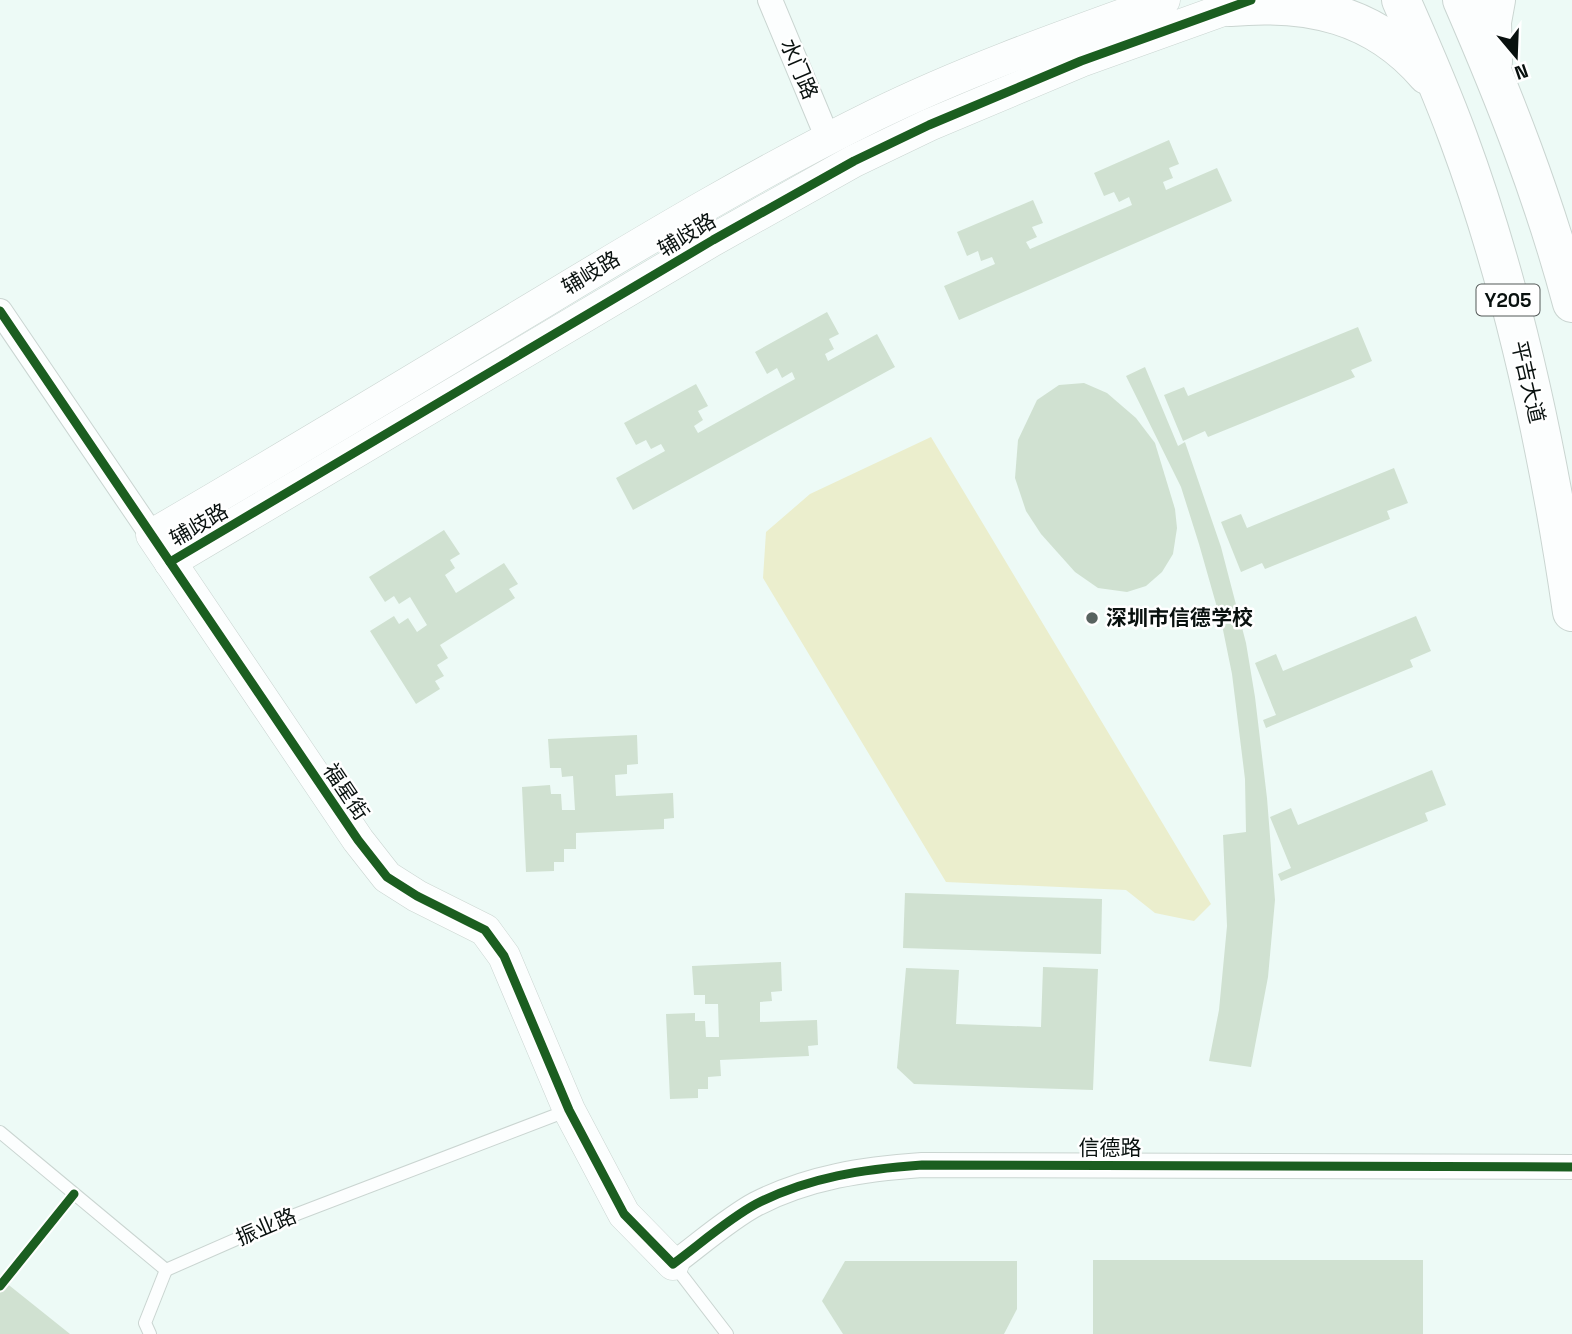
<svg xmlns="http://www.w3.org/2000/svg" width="1572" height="1334" font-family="'Space Grotesk','Noto Sans SC',sans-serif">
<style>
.green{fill:#ebeecd}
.building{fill:#d0e1d1}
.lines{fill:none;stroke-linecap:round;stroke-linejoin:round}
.service-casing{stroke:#cad5d1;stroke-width:14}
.minor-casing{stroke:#cad5d1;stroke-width:26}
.tertiary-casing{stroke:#cad5d1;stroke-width:33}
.primary-casing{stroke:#cad5d1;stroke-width:40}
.service{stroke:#fcfefe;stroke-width:12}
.minor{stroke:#fcfefe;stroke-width:24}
.tertiary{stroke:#fcfefe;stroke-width:32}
.primary{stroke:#fcfefe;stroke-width:38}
.cycleway-casing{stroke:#fff;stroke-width:13}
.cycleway{stroke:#1b5e20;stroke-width:9}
.poi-dot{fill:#596360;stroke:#fff;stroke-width:2.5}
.labels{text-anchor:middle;stroke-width:5;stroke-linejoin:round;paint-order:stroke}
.shield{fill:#fff;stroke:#535857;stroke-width:2}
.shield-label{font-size:19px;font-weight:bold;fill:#09110f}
.street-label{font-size:21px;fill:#09110f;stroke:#fff}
.poi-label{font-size:21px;font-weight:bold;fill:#09110f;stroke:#fff;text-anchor:start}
</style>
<rect width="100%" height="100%" fill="#edfaf6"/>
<polygon class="green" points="931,437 1211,904 1194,921 1155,913 1126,890 946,882 763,578 766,532 810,494"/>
<g class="building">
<polygon points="1169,140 1179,164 1169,168 1173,178 1163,182 1166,190 1217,168 1232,201 959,320 944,286 995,264 992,257 981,261 978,251 967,256 957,232 1033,200 1043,223 1032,227 1037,237 1026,242 1030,249 1132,205 1129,197 1119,202 1114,192 1104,196 1094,173"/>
<polygon points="827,312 839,334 829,339 834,349 825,354 828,361 877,334 895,367 633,510 616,478 665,451 661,444 651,449 646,440 636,445 624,423 696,384 708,406 698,411 703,420 694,426 698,433 795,379 792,372 782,378 777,368 767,374 755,352"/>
<polygon points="1358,327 1372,361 1351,370 1355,377 1208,437 1205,431 1183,441 1164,395 1184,387 1188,396"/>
<polygon points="1145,367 1178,446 1185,442 1221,547 1246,643 1255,697 1267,798 1275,900 1268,977 1251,1067 1209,1061 1219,1010 1227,926 1223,835 1246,832 1245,779 1232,674 1222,625 1199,544 1181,487 1126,376"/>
<polygon points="1084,383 1107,393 1136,418 1155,443 1175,509 1177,528 1173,554 1162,572 1146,586 1127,592 1098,588 1075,572 1041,534 1026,511 1015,478 1018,440 1037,400 1059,385"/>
<polygon points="1394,468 1408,503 1387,511 1390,519 1265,569 1262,563 1241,572 1221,522 1241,514 1247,528"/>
<polygon points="444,530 460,554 450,560 455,568 445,575 456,593 504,563 518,584 509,589 515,598 440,645 448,658 437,665 444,676 435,681 440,689 416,704 370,631 394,616 399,624 408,618 417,632 427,625 410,597 399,604 394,596 385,602 369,577"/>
<polygon points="1416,616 1431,651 1410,660 1413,667 1266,728 1263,720 1276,715 1255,663 1276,654 1283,671"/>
<polygon points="637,735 638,764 627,765 627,774 615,775 616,796 673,793 674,818 664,819 664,829 576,833 576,849 564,849 564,862 554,862 554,871 526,872 522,787 550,785 551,794 561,794 562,810 575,810 573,776 562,777 561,768 550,768 548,739"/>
<polygon points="1432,770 1446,805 1425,813 1428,821 1281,881 1278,874 1291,868 1270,817 1291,808 1298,825"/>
<polygon points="905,893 1102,899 1101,954 903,948"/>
<polygon points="781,962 782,991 771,992 772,1001 760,1002 760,1022 817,1020 818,1045 808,1046 809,1056 720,1060 721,1076 708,1077 708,1089 698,1089 698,1098 670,1099 666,1014 695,1013 695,1021 705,1021 706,1037 719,1037 718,1004 705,1004 705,995 694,995 692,966"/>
<polygon points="1043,967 1098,969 1093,1090 914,1084 897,1068 906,968 959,970 956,1024 1041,1027"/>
<rect x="1093" y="1260" width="330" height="74"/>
<polygon points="845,1261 1017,1261 1017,1309 1004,1334 843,1334 822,1301"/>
<polygon points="0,1278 70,1334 0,1334"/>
</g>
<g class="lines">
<defs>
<g id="service">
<polyline points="0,1132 166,1270 271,1224 569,1110"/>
<polyline points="674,1265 727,1334"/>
<polyline points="150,1334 145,1323 166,1270"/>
</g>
<g id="minor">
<polyline points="770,0 828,139"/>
<polyline points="0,311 152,535"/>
<path d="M673 1264C699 1245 728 1219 756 1204 809 1177 864 1169 922 1165L1572 1167"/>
</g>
<g id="tertiary">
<polyline points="170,562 713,240 854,161 929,125 1081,61 1251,0"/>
<path d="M673 1264 624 1214 569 1110 504 956 485 930 417 896 387 877 358 840 152 535C283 459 413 380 543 302 652 236 761 171 875 115 969 69 1067 35 1164 0"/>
</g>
<g id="primary">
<path d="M1401 0C1421 45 1441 91 1458 137 1514 288 1549 454 1572 612"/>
<path d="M1462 0C1505 99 1544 198 1572 303"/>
<path d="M1230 7C1308 0 1375 14 1427 75"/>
<polyline points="1493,62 1492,22 1496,0"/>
</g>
</defs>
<use href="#service" class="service-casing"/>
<use href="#minor" class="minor-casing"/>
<use href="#tertiary" class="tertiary-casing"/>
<use href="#primary" class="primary-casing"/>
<use href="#service" class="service"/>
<use href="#minor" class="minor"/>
<use href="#tertiary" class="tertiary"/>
<use href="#primary" class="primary"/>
<defs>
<g id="cycleway">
<path d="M0 311 358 840 387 877 417 896 485 930 504 956 569 1110 624 1214 673 1264C699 1245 728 1219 756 1204 809 1177 864 1169 922 1165L1572 1167"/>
<polyline points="170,562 713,240 854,161 929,125 1081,61 1251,0"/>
<polyline points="0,1286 74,1194"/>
</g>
</defs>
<use href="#cycleway" class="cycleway-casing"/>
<use href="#cycleway" class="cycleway"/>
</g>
<circle class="poi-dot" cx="1092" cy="618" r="7"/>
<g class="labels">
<rect class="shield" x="1476.5" y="284.5" width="63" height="31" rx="5"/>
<g class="shield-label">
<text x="1508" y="307">Y205</text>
</g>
<g class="street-label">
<text transform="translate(799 69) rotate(67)" y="7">水门路</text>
<text transform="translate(687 235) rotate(-31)" y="7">辅歧路</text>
<text transform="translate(591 273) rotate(-31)" y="7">辅岐路</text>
<text transform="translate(1528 382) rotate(77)" y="7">平吉大道</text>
<text transform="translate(199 525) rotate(-30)" y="7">辅歧路</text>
<text transform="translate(346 792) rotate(56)" y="7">福星街</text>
<text x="1110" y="1155">信德路</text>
<text transform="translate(266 1227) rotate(-23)" y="7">振业路</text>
</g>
<g class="poi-label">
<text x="1106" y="625">深圳市信德学校</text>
</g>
</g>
<g transform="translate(1516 56) rotate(161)" stroke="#ffffff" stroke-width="5" paint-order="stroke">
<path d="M0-5L12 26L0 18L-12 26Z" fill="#09110f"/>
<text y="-10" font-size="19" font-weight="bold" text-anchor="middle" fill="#09110f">N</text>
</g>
</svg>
